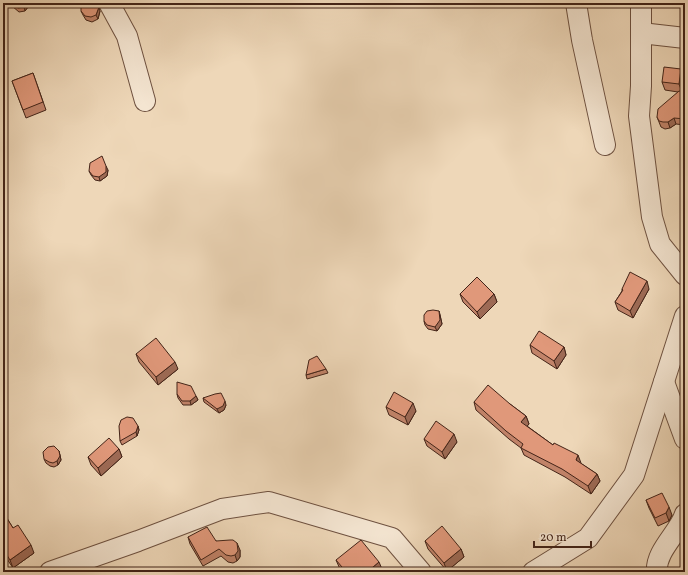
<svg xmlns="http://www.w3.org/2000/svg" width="688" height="575" font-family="Vollkorn,serif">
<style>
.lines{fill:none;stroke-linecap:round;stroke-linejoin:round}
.minor-casing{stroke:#6e5140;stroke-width:22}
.minor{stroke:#f4e5d1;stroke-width:20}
.wall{fill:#c18369;stroke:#432418}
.shaded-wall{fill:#9d6a55;stroke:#432418}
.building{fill:#e0987a;stroke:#432418}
</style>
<rect width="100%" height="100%" fill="#eed7b8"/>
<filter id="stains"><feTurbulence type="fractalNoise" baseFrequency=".005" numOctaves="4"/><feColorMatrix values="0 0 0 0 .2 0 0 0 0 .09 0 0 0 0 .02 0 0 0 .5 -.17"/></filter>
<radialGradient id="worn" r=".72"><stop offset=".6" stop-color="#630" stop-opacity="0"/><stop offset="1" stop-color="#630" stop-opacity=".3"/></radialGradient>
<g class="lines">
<defs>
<g id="minor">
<polyline points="109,3 127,36 145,101"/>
<polyline points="576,3 582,40 605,145"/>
<polyline points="641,3 641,86 639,116 652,217 660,244 685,275"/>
<polyline points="641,33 685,38"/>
<polyline points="664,382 685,439"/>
<polyline points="50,572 138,541 222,509 269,502 392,538 421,572"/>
<polyline points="533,572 588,538 634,475 685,316"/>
<path d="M657 572C655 551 679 533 685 514"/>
</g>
</defs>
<use href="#minor" class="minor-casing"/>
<use href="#minor" class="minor"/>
</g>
<g class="wall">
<polygon points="11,3 31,3 25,11 19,12 12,6"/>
<polygon points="81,11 100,11 98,19 92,22 86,20 83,15"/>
<polygon points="33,73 46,110 26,118 12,81"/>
<polygon points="684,77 682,92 685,92 685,125 676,124 670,128 665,129 661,127 657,117 678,92 665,90 662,82"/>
<polygon points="108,170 107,176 100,181 95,180 91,175 89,171"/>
<polygon points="622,289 649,289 633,318 618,310 615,302 622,291"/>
<polygon points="460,294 494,294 497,302 480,319 463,302"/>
<polygon points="439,311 440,315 442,324 437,331 428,329 425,325 424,321"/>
<polygon points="530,345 564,347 566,355 557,369 532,353"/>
<polygon points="136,354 178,369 158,385 139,362"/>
<polygon points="326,369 328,373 307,379 306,375"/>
<polygon points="177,394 196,396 198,400 191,405 183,405 178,398"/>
<polygon points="203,398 226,405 224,410 219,413 204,402"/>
<polygon points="474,402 510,404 526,416 529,424 527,426 553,445 597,474 600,481 591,494 565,477 524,455 521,448 509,439 476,410"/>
<polygon points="386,407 416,411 408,425 389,415"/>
<polygon points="138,426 139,430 137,436 122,445 120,441"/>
<polygon points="424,439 457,442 445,459 427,446"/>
<polygon points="119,449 122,457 101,476 91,465 88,457"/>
<polygon points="59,451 61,460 58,465 54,467 50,466 46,463 44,459"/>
<polygon points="646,500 672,515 669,521 658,526 649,508"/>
<polygon points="3,512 13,528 34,553 13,568 3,553"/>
<polygon points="188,537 216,541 240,550 240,557 237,561 233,563 228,562 221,556 203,566 190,544"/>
<polygon points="425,541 461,549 464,557 447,571 428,549"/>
<polygon points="336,560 382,569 378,572 334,572 340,569"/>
</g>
<g class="shaded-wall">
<polygon points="26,3 31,3 25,11 24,7"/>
<polygon points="99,7 100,11 98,19 96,15"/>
<polygon points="681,69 684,77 682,92 679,84"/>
<polygon points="674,118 676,124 670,128 668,122"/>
<polygon points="106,166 108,170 107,176 100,181 99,177"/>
<polygon points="647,281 649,289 633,318 630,311"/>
<polygon points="494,294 497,302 480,319 477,312"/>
<polygon points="439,311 440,315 442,324 437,331 435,327"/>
<polygon points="564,347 566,355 557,369 554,361"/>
<polygon points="175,362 178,369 158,385 156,377"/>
<polygon points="196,396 198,400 191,405 190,401"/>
<polygon points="225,401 226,405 224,410 219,413 217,409"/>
<polygon points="413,403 416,411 408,425 405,417"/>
<polygon points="526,416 529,424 524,430 521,422"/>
<polygon points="138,426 139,430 137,436 136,432"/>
<polygon points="454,434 457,442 445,459 442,452"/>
<polygon points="119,449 122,457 101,476 98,468"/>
<polygon points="59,451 61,460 58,465 57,461"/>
<polygon points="578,455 581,463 579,468 576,460"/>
<polygon points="597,474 600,481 591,494 588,486"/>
<polygon points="669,507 672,515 669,521 666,513"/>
<polygon points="237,543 240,550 240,557 237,561 235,555"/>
<polygon points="31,545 34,553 13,568 10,560"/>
<polygon points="461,549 464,557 447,571 444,563"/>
<polygon points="379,562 382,569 378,572 367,572"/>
</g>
<g class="building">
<polygon points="12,3 26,3 24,7 18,8"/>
<polygon points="83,3 97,3 99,7 96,15 91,17 85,16 81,11 81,5"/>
<polygon points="664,67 681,69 679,84 662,82"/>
<polygon points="33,73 43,102 23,110 12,81"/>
<polygon points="679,91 685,92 685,119 674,118 668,122 663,122 659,121 657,117 658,109"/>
<polygon points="102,156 106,166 106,172 99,177 93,176 89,171 90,163"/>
<polygon points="630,272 647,281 630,311 615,302 623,290 622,289"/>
<polygon points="477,277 494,294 477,312 460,294"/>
<polygon points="433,310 439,311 440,320 435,327 427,325 424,321 424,315 427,311"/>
<polygon points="539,331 564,347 554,361 530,345"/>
<polygon points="156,338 175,362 156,377 136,354"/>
<polygon points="317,356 326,369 306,375 309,360"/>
<polygon points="177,382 191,386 196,396 190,401 182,401 177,394"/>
<polygon points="488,385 510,404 526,416 521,422 553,445 554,443 578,455 576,460 597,474 588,486 562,469 521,448 523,444 506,431 474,402"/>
<polygon points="394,392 413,403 405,417 386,407"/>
<polygon points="221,393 225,401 223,406 217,409 203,398 215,394"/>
<polygon points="127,417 133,418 138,426 136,432 120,441 119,426 121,420"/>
<polygon points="436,421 454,434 442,452 424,439"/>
<polygon points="109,438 119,449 98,468 88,457"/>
<polygon points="54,446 59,451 60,456 57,461 53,463 49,462 44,459 43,452 48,447"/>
<polygon points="662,493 669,507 666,513 655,518 646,500"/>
<polygon points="3,512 13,528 18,525 31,545 10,560 3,549"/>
<polygon points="442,526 461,549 444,563 425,541"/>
<polygon points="207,527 216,541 230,540 233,540 237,543 238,551 235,555 231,556 226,555 219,549 201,560 188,537"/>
<polygon points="361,540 379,562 367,572 334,572 342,567 336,560"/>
</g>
<rect width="688" height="575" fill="none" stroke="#eed7b8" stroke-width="16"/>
<rect x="4" y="4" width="680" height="567" fill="none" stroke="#432418" stroke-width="2"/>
<rect x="8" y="8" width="672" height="559" fill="none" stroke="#432418"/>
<path d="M534 541v6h57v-6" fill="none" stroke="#432418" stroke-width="2"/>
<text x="540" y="541" font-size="12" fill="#432418" stroke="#f4e5d1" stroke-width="3" paint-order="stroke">20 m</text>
<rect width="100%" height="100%" filter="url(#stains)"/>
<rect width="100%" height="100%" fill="url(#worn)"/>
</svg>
